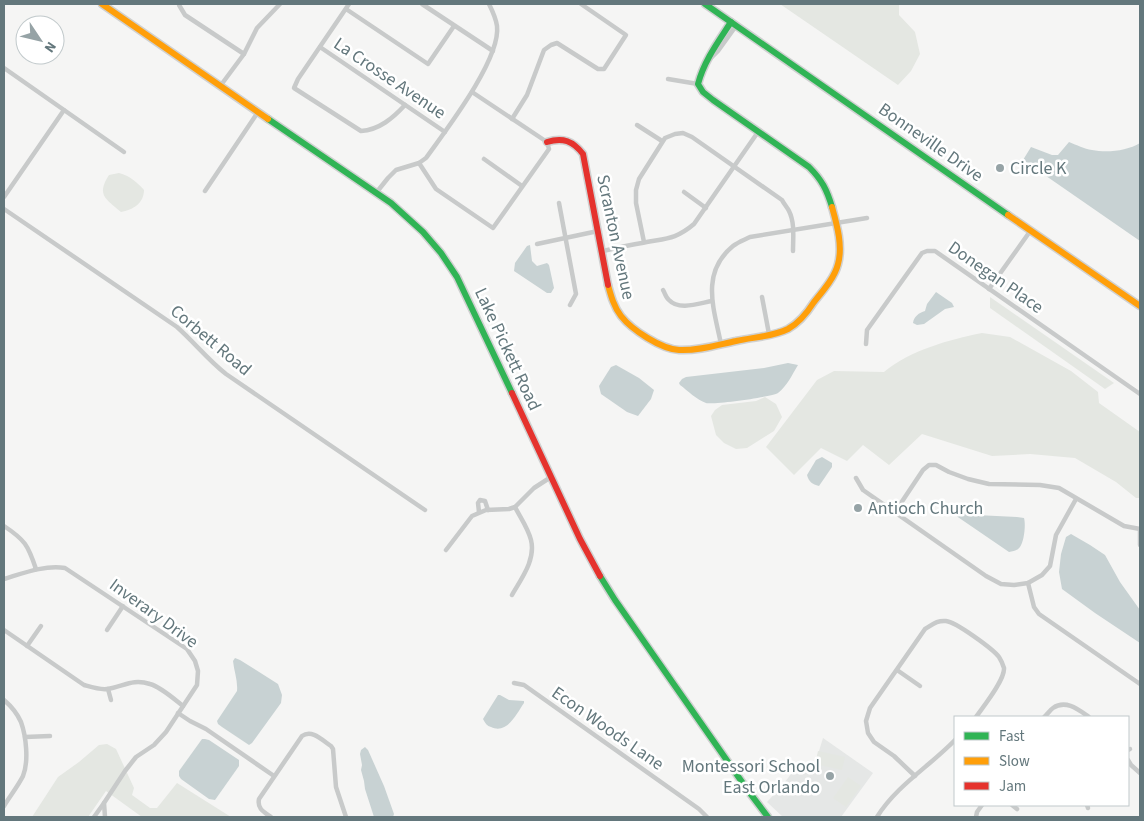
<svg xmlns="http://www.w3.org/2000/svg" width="1144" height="821" font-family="'Source Sans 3',sans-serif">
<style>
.built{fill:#e5e7e6}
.green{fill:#e4e7e2}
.water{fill:#c8d2d3}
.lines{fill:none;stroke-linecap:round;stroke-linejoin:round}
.fast-casing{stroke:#d0d1d1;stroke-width:9}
.slow-casing{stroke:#d0d1d1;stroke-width:9}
.jam-casing{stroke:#d0d1d1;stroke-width:9}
.street{stroke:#c8caca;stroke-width:4.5}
.fast{stroke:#30b455;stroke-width:6}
.slow{stroke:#ff9f0a;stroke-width:6}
.jam{stroke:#e5322d;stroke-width:6}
.poi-dot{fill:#96a3a6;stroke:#fff;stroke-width:2}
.labels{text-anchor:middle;stroke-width:5;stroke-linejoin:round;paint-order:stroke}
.street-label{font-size:18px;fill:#63777c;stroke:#fff}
.poi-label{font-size:18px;fill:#63777c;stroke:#fff;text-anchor:start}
</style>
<rect width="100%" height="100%" fill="#f5f5f4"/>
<polygon class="built" points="823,738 873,773 841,817 783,817 767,802 782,786 800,762 815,764"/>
<g class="green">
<polygon points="780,4 899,4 899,15 915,32 920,54 911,71 898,85"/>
<path d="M119 173C130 176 137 182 144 190 144 203 133 210 121 212 106 199 96 195 109 175Z"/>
<polygon points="990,297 1114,383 1105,389 990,308"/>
<path d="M982 333 1010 337 1071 371 1098 392 1099 403 1140 432V498H1136L1116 482 1075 458 1030 454 992 456 922 434 889 465 863 445 847 461 821 448 794 475 766 447 817 380 834 371 884 372C911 350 948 340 982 333Z"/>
<polygon points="765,397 776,404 782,417 774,431 747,448 736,449 724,443 716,435 711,416 715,410 722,405 756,401"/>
<polygon points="107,744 116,749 134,788 132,795 150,808 157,808 177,783 231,817 142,817 106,791 88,817 32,817 58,777 79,762 99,745"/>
<polygon points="818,751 845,757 842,770 815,764"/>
<polygon points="848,777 861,786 846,807 833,798"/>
</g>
<g class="water">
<path d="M1069 142C1077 145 1084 149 1092 150 1107 153 1127 151 1140 143V241L1023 160 1031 147 1052 155H1058Z"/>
<polygon points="530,245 532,261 537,266 547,263 549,265 554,288 551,293 547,293 514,271 515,263 527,246"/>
<path d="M936 292 952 303 954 307 945 309 924 324 917 325 913 323C914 316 919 313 925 311L927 304Z"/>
<path d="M788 363 798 365C792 375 787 386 778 393 771 397 714 405 706 403 697 400 688 391 680 385L679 383 682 379 686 377 764 368Z"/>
<polygon points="616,365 639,378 654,390 651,399 638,416 627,412 601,394 599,386 611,367"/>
<path d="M822 457 832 463V467L819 486C812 484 809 482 807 475L816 460Z"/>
<path d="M946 508 976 515 1017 517 1024 518C1026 525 1024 542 1020 547 1017 551 1013 551 1009 552L949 511Z"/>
<polygon points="1071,534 1090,545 1105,555 1120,582 1140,610 1140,643 1095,613 1062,589 1059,572 1061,554 1066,537"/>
<path d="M235 658 240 660 278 684 282 695 281 703 252 743 249 745 222 727 218 724 217 721 237 691C238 681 234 671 233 661Z"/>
<path d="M498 695H500L509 700 524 701V703C517 713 507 735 491 727 487 726 485 723 483 719Z"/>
<polygon points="202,739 205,739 209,740 239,760 239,766 215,800 209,799 181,779 179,776 179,771"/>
<polygon points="365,747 368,750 384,786 394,814 393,817 374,817 365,789 364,781 361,770 362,765 360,754 361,750"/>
</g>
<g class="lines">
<defs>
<g id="fast">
<polyline points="705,4 1008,215"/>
<path d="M731 22C718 42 704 61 698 84L703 92 713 100 809 167C822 180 827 190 832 207"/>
<polyline points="268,119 391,203 423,232 441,253 457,277 512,393"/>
<polyline points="600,576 615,600 749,792 768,817"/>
</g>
<g id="slow">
<polyline points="102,4 268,119"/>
<polyline points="1008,215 1140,306"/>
<path d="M608 285C611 296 614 307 621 316 632 330 661 349 679 350 698 351 717 345 736 341 753 337 772 337 788 329 799 323 807 313 814 302 823 291 835 277 838 264 843 246 837 225 832 207"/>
</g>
<g id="jam">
<path d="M547 142C563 137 573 141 583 154L608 285"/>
<polyline points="512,393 580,539 600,576"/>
</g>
</defs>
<use href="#fast" class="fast-casing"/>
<use href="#slow" class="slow-casing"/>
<use href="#jam" class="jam-casing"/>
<g class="street">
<path d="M349 4 298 79 294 88 361 131C379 130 393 118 405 105"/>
<polyline points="422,4 493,51"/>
<polyline points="179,5 185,15 244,54"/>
<polyline points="346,9 428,64 454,26"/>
<polyline points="320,47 445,132"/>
<polyline points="709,60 718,51 736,26"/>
<polyline points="4,68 124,152"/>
<polyline points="668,79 698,84"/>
<polyline points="221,85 244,54 257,28 280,4"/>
<polyline points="512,119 527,95 544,50 551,45 557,43 598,69 604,69 626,35 581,4"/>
<polyline points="637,125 662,141"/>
<polyline points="484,159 522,186"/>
<polyline points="419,163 436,189 493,228 549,149 547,142 472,92"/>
<polyline points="205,191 258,112"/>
<polyline points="684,192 706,208"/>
<path d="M376 193 388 178 396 170 419 163 426 158C446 130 501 59 497 26 496 19 492 10 489 4"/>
<polyline points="4,197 64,110"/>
<polyline points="559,203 576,294 570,305"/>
<path d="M4 209 177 327C194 342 208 360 226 374L425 510"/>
<path d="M644 242 636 203V190L639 179 665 138 675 134 683 133 692 137 782 200C784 204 787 207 789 211 795 223 793 238 793 251"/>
<polyline points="537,244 598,231"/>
<path d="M603 251C616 248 629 245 642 243 666 238 675 240 694 224L758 132"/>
<polyline points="989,289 1031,230"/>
<path d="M663 290C665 293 666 298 669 300 679 311 700 303 712 301"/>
<polyline points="762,297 769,334"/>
<path d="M721 344C714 309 700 273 733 246 738 242 744 240 750 237L867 218"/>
<polyline points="866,344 867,330 922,253 927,251 935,251 1140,394"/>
<polyline points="856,478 863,490 986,576 1001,584 1014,585 1028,583 1042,575 1050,566 1056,535 1076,499"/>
<polyline points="479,512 478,503 480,500 485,501 488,510"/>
<polyline points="895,512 923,470 929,465 936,465 949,472 968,479 989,484 1040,485 1059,488 1124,526 1140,529"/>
<path d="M4 526C25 540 28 545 36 569"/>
<polyline points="1140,529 1140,545"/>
<polyline points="446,550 472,516 486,510 509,509 515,507 534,488 551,477"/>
<path d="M4 579C24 573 44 565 65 568L187 649 195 661 198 671 197 685 166 732 154 745 136 757 125 771 104 803 105 817"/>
<polyline points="1028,583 1034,607 1039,614 1140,684"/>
<path d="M512 595C521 579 536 560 531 540 528 528 520 517 515 507"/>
<path d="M4 630 84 685C91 687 100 690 107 689 123 687 132 678 150 684 161 687 174 699 183 706"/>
<polyline points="107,630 123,606"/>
<polyline points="27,646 41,626"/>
<polyline points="897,670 920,686"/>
<polyline points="514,683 524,685 699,809 707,817"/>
<polyline points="108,689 111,700"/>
<path d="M4 700C11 706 17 713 21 722 26 736 29 761 23 776 18 786 10 796 4 806"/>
<polyline points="178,713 190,721 206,729 274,776"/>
<path d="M1044 717C1047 715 1050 710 1053 708 1066 699 1079 710 1089 717"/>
<polyline points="25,737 50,736"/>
<polyline points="1128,750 1130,749"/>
<polyline points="1128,760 1131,765 1140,773"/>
<path d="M915 776 894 756 874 742 868 733 866 721 870 708 925 629C932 625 937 620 946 621 956 622 993 649 999 657 1001 660 1003 665 1004 668 1005 680 983 707 976 717"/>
<polyline points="1012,805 1017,809"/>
<polyline points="1087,805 1088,808"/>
<polyline points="94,817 104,803"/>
<path d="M271 817C264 812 257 809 259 799L302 736C312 729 322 740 331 746L333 749 336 787 346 817"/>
<path d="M877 817C896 786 930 766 955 740"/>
<polyline points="976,817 977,812 982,805"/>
</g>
<use href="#fast" class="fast"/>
<use href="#slow" class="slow"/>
<use href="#jam" class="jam"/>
</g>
<g class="poi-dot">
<circle cx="1000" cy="168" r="5"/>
<circle cx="858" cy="508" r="5"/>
<circle cx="830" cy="776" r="5"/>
</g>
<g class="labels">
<g class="street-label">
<text transform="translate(390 78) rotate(34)" y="6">La Crosse Avenue</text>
<text transform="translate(931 142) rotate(35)" y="6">Bonneville Drive</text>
<text transform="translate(616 237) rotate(78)" y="6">Scranton Avenue</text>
<text transform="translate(996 277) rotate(35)" y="6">Donegan Place</text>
<text transform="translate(211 340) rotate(40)" y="6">Corbett Road</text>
<text transform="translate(508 349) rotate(65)" y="6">Lake Pickett Road</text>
<text transform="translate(154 613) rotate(36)" y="6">Inverary Drive</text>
<text transform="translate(608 728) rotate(35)" y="6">Econ Woods Lane</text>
</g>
<g class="poi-label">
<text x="1010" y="174">Circle K</text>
<text x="868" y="514">Antioch Church</text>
<text x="820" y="772" text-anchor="end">Montessori School<tspan x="820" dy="21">East Orlando</tspan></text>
</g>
</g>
<rect width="1144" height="821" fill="none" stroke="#63777c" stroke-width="10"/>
<rect x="954" y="716" width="175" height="90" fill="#ffffff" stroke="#c1c9cb"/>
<rect x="964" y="732" width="25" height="8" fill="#30b455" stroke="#c1c9cb"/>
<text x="999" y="741" font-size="15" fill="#63777c">Fast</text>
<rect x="964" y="757" width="25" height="8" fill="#ff9f0a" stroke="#c1c9cb"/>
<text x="999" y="766" font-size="15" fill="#63777c">Slow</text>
<rect x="964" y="782" width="25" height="8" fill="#e5322d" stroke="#c1c9cb"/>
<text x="999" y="791" font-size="15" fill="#63777c">Jam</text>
<g transform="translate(40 40) rotate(125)"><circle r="24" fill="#ffffff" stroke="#c1c9cb"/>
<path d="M0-4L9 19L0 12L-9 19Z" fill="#96a3a6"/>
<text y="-8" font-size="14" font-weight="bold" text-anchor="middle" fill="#63777c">N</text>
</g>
</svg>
